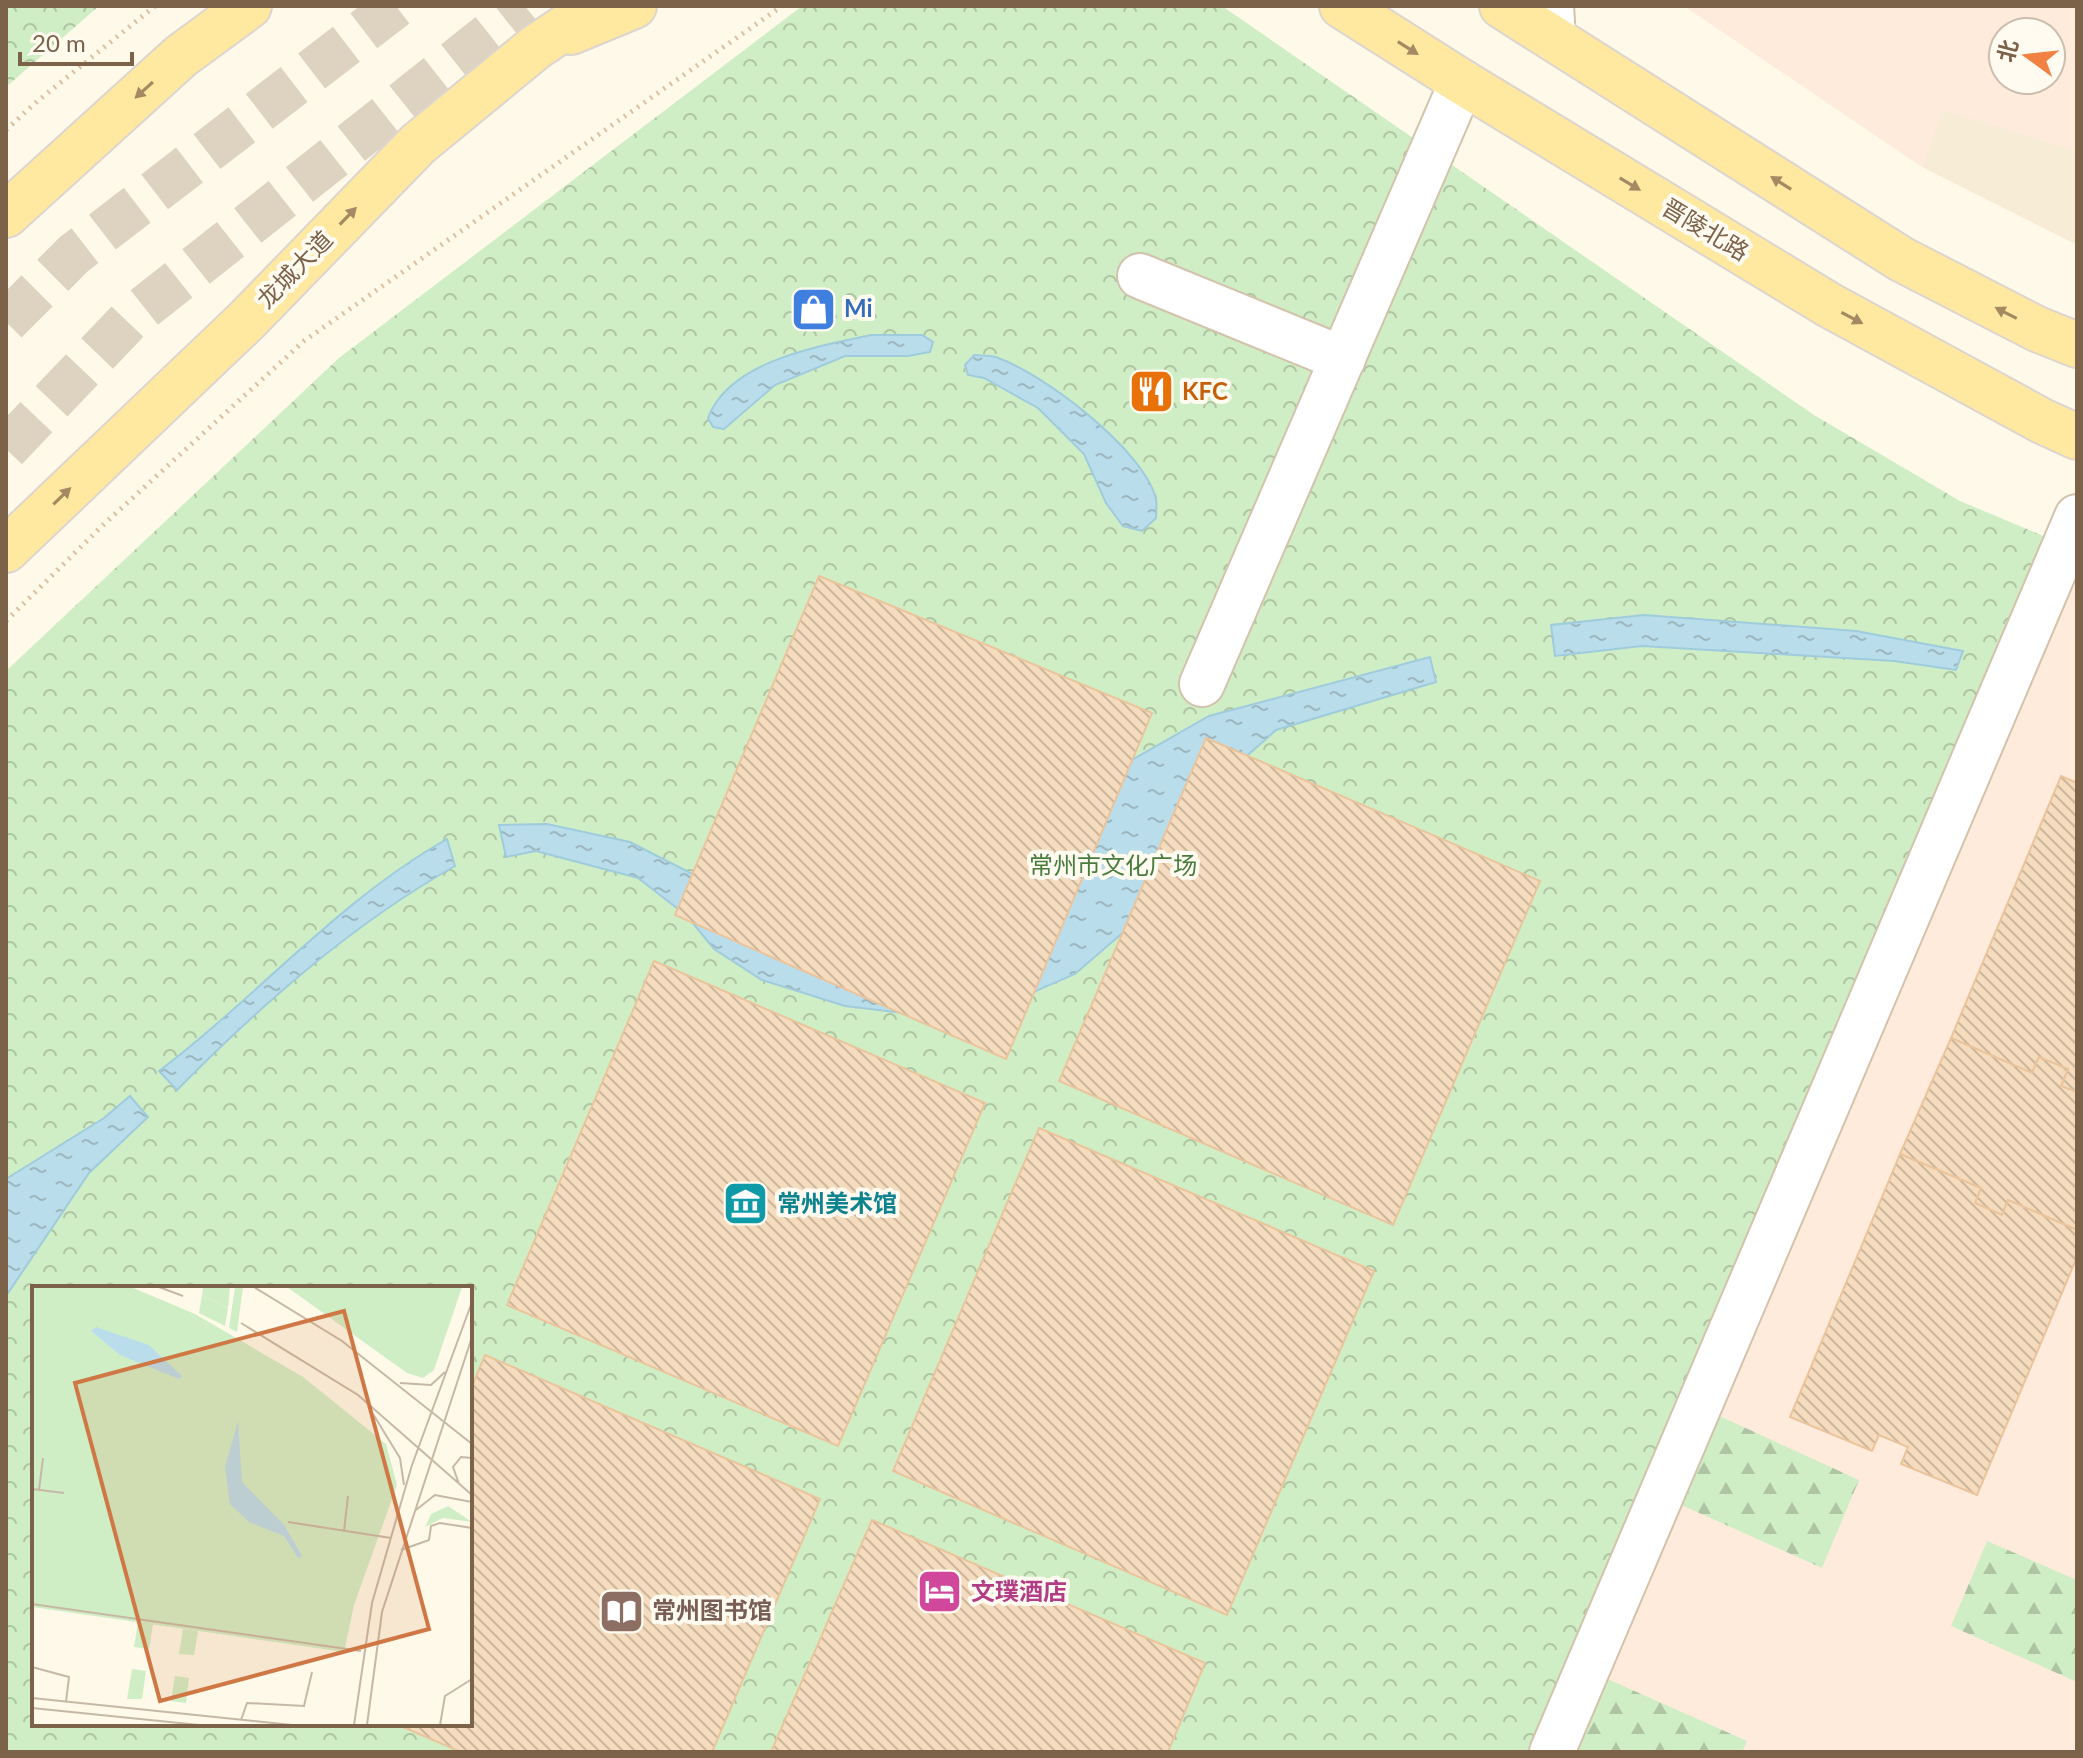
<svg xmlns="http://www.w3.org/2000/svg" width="2083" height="1758" font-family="Lato,'Noto Sans SC',sans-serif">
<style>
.residential{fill:#f7ecd6}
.commercial{fill:#ffebdc;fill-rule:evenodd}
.forest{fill:url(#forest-firs)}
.park{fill:url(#park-crowns);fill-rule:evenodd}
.water{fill:url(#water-ripples);stroke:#9fccdd;stroke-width:2}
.building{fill:url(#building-back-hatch);stroke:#ebc49c;stroke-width:2}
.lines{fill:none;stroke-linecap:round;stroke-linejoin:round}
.highway-tunnel{stroke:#ded3c1;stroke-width:44;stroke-dasharray:44 22;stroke-linecap:butt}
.minor-casing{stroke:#d3c2ac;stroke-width:48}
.major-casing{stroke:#ddd6d0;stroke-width:48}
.path{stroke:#dcbfa0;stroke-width:5;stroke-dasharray:2 6;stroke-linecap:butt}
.minor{stroke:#fff;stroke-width:44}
.major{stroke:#ffe89f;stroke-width:44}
.oneway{fill:#a38a63}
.labels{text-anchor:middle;stroke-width:8;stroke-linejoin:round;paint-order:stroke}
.street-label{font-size:24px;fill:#7c6249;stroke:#fffbf1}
.shop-label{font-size:24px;font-weight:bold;fill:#366cbe;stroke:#fffbf1;text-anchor:start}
.food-label{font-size:24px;font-weight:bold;fill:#c56008;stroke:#fffbf1;text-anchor:start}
.park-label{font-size:24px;fill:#477c3c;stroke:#fffbf1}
.culture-label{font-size:24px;font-weight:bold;fill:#0d838f;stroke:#fffbf1;text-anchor:start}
.hotel-label{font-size:24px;font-weight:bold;fill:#b23c85;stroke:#fffbf1;text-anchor:start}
.education-label{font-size:24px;font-weight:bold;fill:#785e54;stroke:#fffbf1;text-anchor:start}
.inset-road{fill:none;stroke:#c6b8a4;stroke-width:2}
.view{fill:#cf7846;fill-opacity:0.15;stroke:#cf7846;stroke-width:4}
.inset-edge{fill:none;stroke:#7c6249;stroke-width:4}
</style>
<defs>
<pattern id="forest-firs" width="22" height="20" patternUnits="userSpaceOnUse" patternTransform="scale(2)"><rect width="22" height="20" fill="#d0eec5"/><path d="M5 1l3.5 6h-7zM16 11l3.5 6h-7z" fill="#aec4a2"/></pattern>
<pattern id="park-crowns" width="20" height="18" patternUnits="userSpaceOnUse" patternTransform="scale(2)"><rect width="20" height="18" fill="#d0eec5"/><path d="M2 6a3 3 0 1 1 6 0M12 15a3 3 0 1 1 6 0" fill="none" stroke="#aec4a2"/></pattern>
<pattern id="water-ripples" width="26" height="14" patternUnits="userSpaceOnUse" patternTransform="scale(2)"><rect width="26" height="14" fill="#baddeb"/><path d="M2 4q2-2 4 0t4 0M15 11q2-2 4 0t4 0" fill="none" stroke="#9cb7c0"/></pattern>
<pattern id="building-back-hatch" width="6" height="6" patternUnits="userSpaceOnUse" patternTransform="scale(2)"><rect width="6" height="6" fill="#f6dcbe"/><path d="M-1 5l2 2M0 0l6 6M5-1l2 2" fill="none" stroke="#ccb69c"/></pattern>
</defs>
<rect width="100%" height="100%" fill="#fef9e9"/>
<polygon class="residential" points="1942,109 2077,151 2077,245 1922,167"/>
<g class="commercial">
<path d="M1684 6H2077V151L1943 110 1922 167ZM2003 32H2051V80H2003Z"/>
<polygon points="2077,571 2077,1752 1571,1752"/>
</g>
<g class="forest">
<polygon points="1715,1414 1859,1480 1822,1568 1679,1504"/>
<polygon points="1987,1541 2077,1580 2077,1682 1951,1626"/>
<polygon points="1603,1677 1747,1741 1742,1752 1571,1752"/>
</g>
<g class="park">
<polygon points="6,6 99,6 6,87"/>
<path d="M802 6H1222L1814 415 1960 501 2077 550 1571 1752H6V671L339 358ZM34 1288H470V1724H34Z"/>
</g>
<g class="water">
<path d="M871 335H922L933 342 930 352 908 356H845L775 385 724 429 713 427 708 418C729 361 819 346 871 335Z"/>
<path d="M974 355C981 356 991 355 998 358 1044 374 1144 450 1156 499 1157 504 1156 512 1156 518L1142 531 1123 526 1106 503 1084 454 1038 408 984 378 968 375 965 365Z"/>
<polygon points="1644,615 1856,631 1963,651 1956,670 1894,661 1642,646 1555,656 1551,625"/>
<polygon points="1430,657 1436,682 1276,730 1223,777 1134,923 1075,974 997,1008 929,1016 845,1006 762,980 714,949 687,916 638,878 536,851 506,857 499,825 547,824 630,842 708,882 1109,773 1209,716"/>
<path d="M447 839 455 866C351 925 261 1005 177 1090L159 1071C257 997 339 900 447 839Z"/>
<polygon points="130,1096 148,1117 89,1173 6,1296 6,1179 104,1118"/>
</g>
<g class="building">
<polygon points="819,576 1152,713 1006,1059 675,915"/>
<polygon points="1206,738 1540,881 1393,1225 1059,1081"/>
<polygon points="2061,776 2077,783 2077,1092 2061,1086 2068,1069 2039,1057 2032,1073 1951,1038"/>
<polygon points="654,961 985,1103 838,1446 507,1305"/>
<polygon points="1951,1038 2032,1073 2039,1057 2068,1069 2061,1086 2077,1092 2077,1230 2008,1200 2002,1215 1975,1203 1981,1188 1900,1154"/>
<polygon points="1039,1128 1374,1271 1227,1615 893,1471"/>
<polygon points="1900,1154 1981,1188 1975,1203 2002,1215 2008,1200 2077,1230 2077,1257 1977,1495 1901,1464 1908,1447 1879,1435 1872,1451 1790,1417"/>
<polygon points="485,1355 820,1499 712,1752 461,1752 396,1724 470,1724 470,1391"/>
<polygon points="872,1520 1205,1663 1168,1752 771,1752"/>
</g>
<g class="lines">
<g class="highway-tunnel">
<polyline points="6,322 74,254 396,6"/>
<polyline points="6,449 131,318 525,6"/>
</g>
<defs>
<g id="minor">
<polyline points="1551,6 1553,38"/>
<polyline points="1140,276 1343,359"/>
<polyline points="1202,684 1462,82"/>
<polyline points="1552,1752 2077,517"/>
</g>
<g id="major">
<polyline points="1342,6 1462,82 1829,305 2042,421 2077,437"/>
<polyline points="1502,6 1901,259 2037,329 2077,345"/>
<polyline points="571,32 634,6"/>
<polyline points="6,215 181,56 249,6"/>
<polyline points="6,550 247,320 418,144 536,47 597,6"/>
</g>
</defs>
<use href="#minor" class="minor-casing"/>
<use href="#major" class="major-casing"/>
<g class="path">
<polyline points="6,130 34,104 155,6"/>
<polyline points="6,621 102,526 304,341 782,6"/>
</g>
<use href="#minor" class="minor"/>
<use href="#major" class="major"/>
</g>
<defs><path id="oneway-solid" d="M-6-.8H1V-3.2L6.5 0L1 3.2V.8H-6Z" transform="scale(2)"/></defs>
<g class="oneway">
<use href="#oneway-solid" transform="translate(1408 48) rotate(32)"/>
<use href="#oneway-solid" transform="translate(144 90) rotate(138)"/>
<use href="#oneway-solid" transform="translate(1781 183) rotate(-148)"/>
<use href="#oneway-solid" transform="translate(1630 184) rotate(31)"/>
<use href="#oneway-solid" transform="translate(348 216) rotate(-46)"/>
<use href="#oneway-solid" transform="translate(2006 313) rotate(-153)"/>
<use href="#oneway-solid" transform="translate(1852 318) rotate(28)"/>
<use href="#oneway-solid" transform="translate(62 496) rotate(-44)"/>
</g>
<defs>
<symbol id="shop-square" viewBox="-11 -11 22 22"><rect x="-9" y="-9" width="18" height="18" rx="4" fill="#3f7fe0" stroke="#fffbf1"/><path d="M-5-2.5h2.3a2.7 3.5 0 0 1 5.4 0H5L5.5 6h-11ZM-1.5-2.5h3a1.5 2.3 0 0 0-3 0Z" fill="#fff"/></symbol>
<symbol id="restaurant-square" viewBox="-11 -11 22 22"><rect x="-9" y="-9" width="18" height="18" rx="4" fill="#e8710a" stroke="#fffbf1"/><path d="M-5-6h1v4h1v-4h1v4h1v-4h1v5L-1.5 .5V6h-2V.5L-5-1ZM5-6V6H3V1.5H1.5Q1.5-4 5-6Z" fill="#fff"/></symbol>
<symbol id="museum-square" viewBox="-11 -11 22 22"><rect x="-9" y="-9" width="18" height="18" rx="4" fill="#0f9aa8" stroke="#fffbf1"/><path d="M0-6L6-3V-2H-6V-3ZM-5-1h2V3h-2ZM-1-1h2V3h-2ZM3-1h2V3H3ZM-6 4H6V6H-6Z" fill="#fff"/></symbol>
<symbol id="hotel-square" viewBox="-11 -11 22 22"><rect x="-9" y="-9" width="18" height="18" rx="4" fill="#d1479c" stroke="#fffbf1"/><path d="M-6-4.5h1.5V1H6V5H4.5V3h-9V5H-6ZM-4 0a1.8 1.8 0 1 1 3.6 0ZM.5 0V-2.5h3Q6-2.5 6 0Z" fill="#fff"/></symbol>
<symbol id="library-square" viewBox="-11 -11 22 22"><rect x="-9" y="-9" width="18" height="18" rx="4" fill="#8d6e63" stroke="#fffbf1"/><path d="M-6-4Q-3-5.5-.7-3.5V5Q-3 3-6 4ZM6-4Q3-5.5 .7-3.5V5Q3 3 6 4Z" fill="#fff"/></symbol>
</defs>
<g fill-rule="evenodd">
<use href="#shop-square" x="788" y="284" width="51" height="51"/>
<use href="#restaurant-square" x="1126" y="366" width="51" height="51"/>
<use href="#museum-square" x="720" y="1178" width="51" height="51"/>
<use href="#hotel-square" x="914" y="1566" width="51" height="51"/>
<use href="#library-square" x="596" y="1586" width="51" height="51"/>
</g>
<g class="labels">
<g class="street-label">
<text transform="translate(1705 230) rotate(31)" y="8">晋陵北路</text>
<text transform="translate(295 270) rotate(-46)" y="8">龙城大道</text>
</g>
<g class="shop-label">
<text x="844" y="317">Mi</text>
</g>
<g class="food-label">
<text x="1182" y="400">KFC</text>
</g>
<g class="park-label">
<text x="1113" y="874">常州市文化广场</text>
</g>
<g class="culture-label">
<text x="777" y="1212">常州美术馆</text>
</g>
<g class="hotel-label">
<text x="971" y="1600">文璞酒店</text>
</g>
<g class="education-label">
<text x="652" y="1619">常州图书馆</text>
</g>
</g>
<g transform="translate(32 1286)">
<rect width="440" height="440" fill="#fef9e9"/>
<path d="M203 1H211L205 46 197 42ZM170 9 196 22 193 40 167 27Z" fill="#d0eec5"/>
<path d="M171 1H198L196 22 170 9ZM416 220 440 236 411 232 393 241 399 228ZM106 336 121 338 117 363 102 361ZM151 343 166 345 162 369 147 368ZM100 383 114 385 110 413H95ZM143 390 157 392 154 417 139 415Z" fill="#d0eec5"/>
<path d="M0 1H99L163 28 271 91 354 158 365 199 322 319 312 366 0 321ZM255 1H430L402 84 391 92 375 87Z" fill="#d0eec5"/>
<path d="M64 41 117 59 150 90 147 93 88 69 59 45ZM206 135 210 196 252 239 270 270 266 272 252 250 217 236 198 218 193 181Z" fill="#baddeb"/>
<path class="inset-road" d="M127 1 151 10M222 1 310 55 440 158M347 1H378M209 37 326 109 440 209M368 97 399 99 413 86M341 128 368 172 372 199M427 198 421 181 429 171 440 172M0 203 32 207M7 204 11 172M384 224 403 209 440 216M256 236 359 252M312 245 316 210M369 264 397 254 399 240 408 237 440 242M0 318 329 365M0 381 37 391 34 416M0 412 260 439M0 422 167 439M209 434 215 417 272 420 280 386M322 439 340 317 380 179 440 16M335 439 350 326 440 51M408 439 413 410 440 393"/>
<path class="view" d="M312 25 397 343 128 415 43 97Z"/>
<rect width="440" height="440" class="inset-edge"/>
</g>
<rect width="2083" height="1758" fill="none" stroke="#7c6249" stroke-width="16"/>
<g transform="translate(2027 56) rotate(285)"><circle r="38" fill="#fffbf1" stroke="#cbbeae" stroke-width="2"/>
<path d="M0-6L14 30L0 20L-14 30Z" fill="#f28244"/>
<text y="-12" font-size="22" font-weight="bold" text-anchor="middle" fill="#7c6249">北</text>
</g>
<path d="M20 52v12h112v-12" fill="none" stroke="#7c6249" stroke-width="4"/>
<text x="32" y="52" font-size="24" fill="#7c6249" stroke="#fffbf1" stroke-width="6" paint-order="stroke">20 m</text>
</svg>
